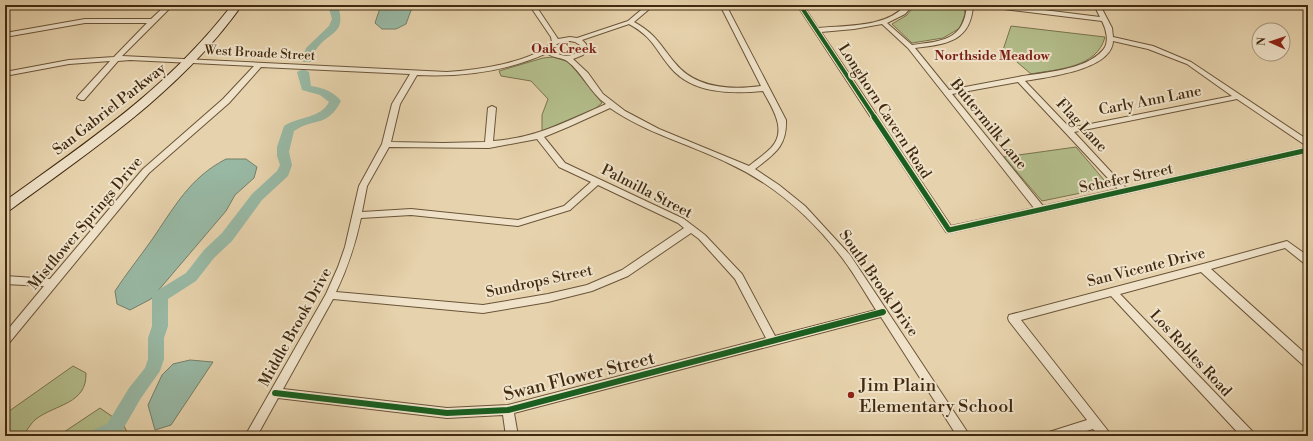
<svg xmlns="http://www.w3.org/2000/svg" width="1313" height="441" font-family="'Libre Bodoni',serif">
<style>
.green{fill:#b3bd8b;stroke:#7a744e}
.water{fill:#98b8a4;stroke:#757f69}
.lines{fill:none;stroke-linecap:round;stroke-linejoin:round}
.river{fill:#98b8a4;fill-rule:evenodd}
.street-casing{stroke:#6a5437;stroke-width:2}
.secondary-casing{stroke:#412a10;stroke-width:2}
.street{fill:#efe2c9;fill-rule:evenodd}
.secondary{fill:#efe2c9;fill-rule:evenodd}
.cycleway-far2-casing{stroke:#efe2c9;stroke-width:6}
.cycleway-far1-casing{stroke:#efe2c9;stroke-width:8}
.cycleway-casing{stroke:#efe2c9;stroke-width:8}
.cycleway-far2{stroke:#1b5e20;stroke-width:4}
.cycleway-far1{stroke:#1b5e20;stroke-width:5}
.cycleway{stroke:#1b5e20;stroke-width:6}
.poi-dot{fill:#8f2418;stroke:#efe2c9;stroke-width:1.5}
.labels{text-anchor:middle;stroke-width:4;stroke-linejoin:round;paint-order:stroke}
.far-neighbourhood-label{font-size:13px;font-weight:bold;fill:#7a1f14;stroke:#efe2c9}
.far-street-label{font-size:13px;fill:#412a10;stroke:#efe2c9}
.street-label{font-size:15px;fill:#412a10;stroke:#efe2c9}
.near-street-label{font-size:18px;fill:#412a10;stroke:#efe2c9}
.near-poi-label{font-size:18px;fill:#412a10;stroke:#efe2c9;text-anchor:start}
</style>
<rect width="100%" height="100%" fill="#e6d2ac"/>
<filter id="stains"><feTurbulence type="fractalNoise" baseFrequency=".005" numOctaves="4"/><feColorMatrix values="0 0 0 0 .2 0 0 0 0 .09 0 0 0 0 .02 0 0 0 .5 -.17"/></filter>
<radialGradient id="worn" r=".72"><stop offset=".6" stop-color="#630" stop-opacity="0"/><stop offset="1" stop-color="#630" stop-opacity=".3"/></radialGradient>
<g class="green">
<polygon points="915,5 964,5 965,14 960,28 943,38 912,43 892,24 907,15"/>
<path d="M1011 26 1105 37C1097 68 1058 69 1031 74L1003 50Z"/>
<polygon points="553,57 569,62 602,103 596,108 542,131 542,115 548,99 531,81 501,76 499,71 543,58"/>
<polygon points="1076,147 1110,187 1042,201 1004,157"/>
<path d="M73 366 86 373C87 404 56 404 36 419 31 423 28 429 24 434L27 436H5V414Z"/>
<polygon points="100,408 123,424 129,436 58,436"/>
</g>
<g class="water">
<polygon points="381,5 413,5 406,24 396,29 382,29 375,23"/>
<path d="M226 159H246L257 167 254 178 235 195 226 211 151 299 130 310 117 304 115 291C126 274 139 258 151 241 174 208 189 178 226 159Z"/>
<polygon points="190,360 213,362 171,425 155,430 148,405 162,375 173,364"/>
</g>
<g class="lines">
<g class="river">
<path d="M328 5H338C347 36 329 30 315 51 313 54 313 59 311 62H303L302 60 306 48 329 26 332 19Z"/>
<path d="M303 69 309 72 311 86C323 88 333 91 341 101 327 128 315 117 294 131L289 152 292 165 288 176 262 200 232 241 214 258 196 281 168 299V326L164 338V359L160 371 141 398 119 436H90L93 430 107 424 129 388 145 368 148 359V338L152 326V296L155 292 186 273 204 250 222 233 252 194 277 171 280 165 277 156V147L284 126C299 116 320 119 329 102L320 95 302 90 297 72Z"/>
</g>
<defs>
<g id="street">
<path d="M166 5H173L122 56 447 72C475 70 533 63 552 42L551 37 532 9V5H538V9L558 39 570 37 577 38 628 21 647 5H654L634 22C656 34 660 45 675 63 696 89 731 90 761 86L720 5H726L786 120C787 147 774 154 755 169L779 185 805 206 850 255 970 436H957L881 317 514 413 518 436H506L503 415 447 418 278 398 257 436H245L326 294 338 267 345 247 359 186 382 144 392 104 410 74 261 67 229 103 149 173 9 343 5 344V333L44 286 5 284V276L50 279 143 169 223 99 254 66 130 60 118 61 84 100H81L77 98 78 96 110 61 69 64 5 76V72L69 60 114 57 147 23H85L5 37V33L85 19H151ZM629 24C653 37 655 49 671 68 693 94 732 94 763 91 772 108 788 130 771 148 764 155 756 160 749 166L659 129 625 111 603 94 588 73 573 59 583 55 587 50 586 44 582 40ZM570 41 575 42 580 45V50C573 57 562 58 553 51 554 42 563 42 570 41ZM547 53C554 59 562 57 567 61 583 73 590 93 606 104 568 121 536 138 493 141L496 108 492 106 488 108 485 142 443 143 391 142 400 104 417 75C462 77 505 72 547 53ZM610 108C646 133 689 144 728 163 774 184 813 219 843 259 855 275 865 293 876 310L775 336 742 274 705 235 684 219 565 163 544 137 568 127ZM537 139 559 167 591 182 564 206 518 220 411 209 362 212 367 186 389 147 489 148ZM598 185 678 223 684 228 622 270 587 285 548 294 483 305 336 292C348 267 355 245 361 218L411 215 518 226 570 210ZM691 233 699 239 735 279 766 338 508 405 447 408 283 389 333 299 483 313 548 302 592 291 628 276Z"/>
<path d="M797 5H803L818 28C848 25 885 28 906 5H913L905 14 887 23 912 45C941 41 964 41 967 5H973C971 42 946 44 915 48L949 90C972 86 995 81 1018 77 1043 72 1085 71 1103 50 1110 42 1106 29 1102 21L987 7 984 5H1003L1100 17 1094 5H1100L1112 28 1113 37 1153 46 1191 62 1308 140V147L1237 99 1074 132 1126 188 1308 147V153L949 233 946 232ZM882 24 908 48 1034 208 951 226 821 32 854 29ZM1113 41 1148 49 1187 64 1232 96 1070 128 1025 81C1047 77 1112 70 1113 41ZM1018 82 1118 189 1043 206 952 94Z"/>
<polygon points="1287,241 1308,256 1308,265 1305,264 1285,248 1211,269 1308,356 1308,368 1304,366 1201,272 1120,294 1253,432 1255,436 1241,436 1111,296 1021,320 1112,436 1099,436 1093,429 1070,436 1047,436 1049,432 1087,420 1009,321 1008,318 1009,315 1203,264"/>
</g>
<path id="secondary" d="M232 5H242C181 91 93 149 10 210L5 211V201C90 140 167 89 232 5Z"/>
</defs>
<use href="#street" class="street-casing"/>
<use href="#secondary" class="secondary-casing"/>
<use href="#street" class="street"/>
<use href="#secondary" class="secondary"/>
<defs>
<polyline id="cycleway-far2" points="800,5 875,118"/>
<polyline id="cycleway-far1" points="874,117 949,230 1308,150"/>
<polyline id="cycleway" points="275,393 447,413 508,410 883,312"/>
</defs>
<use href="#cycleway-far2" class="cycleway-far2-casing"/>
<use href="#cycleway-far1" class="cycleway-far1-casing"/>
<use href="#cycleway" class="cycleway-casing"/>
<use href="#cycleway-far2" class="cycleway-far2"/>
<use href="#cycleway-far1" class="cycleway-far1"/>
<use href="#cycleway" class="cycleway"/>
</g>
<circle class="poi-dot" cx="851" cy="395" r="4"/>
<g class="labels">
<g class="far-neighbourhood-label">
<text x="564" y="53">Oak Creek</text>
<text x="992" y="60">Northside Meadow</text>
</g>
<g class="far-street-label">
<text transform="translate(260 52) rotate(3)" y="5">West Broade Street</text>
</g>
<g class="street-label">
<text transform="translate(1150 100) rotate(-11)" y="5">Carly Ann Lane</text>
<text transform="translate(109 109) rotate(-38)" y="5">San Gabriel Parkway</text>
<text transform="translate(885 111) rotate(57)" y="5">Longhorn Cavern Road</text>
<text transform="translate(989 124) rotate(51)" y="5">Buttermilk Lane</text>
<text transform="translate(1082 125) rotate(47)" y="5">Flag Lane</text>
<text transform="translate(1126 178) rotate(-12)" y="5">Schefer Street</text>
<text transform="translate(647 191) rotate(27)" y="5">Palmilla Street</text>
<text transform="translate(85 223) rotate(-50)" y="5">Mistflower Springs Drive</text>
<text transform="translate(1146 267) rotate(-14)" y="5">San Vicente Drive</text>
<text transform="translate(539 281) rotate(-12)" y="5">Sundrops Street</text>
<text transform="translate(879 283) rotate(55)" y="5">South Brook Drive</text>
<text transform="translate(295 327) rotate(-61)" y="5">Middle Brook Drive</text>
<text transform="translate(1191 353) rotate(47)" y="5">Los Robles Road</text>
</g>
<g class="near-street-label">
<text transform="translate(579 376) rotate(-14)" y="6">Swan Flower Street</text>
</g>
<g class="near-poi-label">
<text x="859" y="391">Jim Plain<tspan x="859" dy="21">Elementary School</tspan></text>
</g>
</g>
<rect width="1313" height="441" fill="none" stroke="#e6d2ac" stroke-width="20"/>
<rect x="6" y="6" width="1301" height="429" fill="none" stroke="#412a10" stroke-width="2"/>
<rect x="10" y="10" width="1293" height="421" fill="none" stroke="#412a10"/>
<g transform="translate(1271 42) rotate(273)"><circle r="19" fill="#efe2c9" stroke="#a9987f"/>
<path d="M0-3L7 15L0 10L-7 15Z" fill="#8f2418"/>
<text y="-6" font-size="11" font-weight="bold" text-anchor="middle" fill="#412a10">N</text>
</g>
<rect width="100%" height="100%" filter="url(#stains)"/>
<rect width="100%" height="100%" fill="url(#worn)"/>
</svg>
